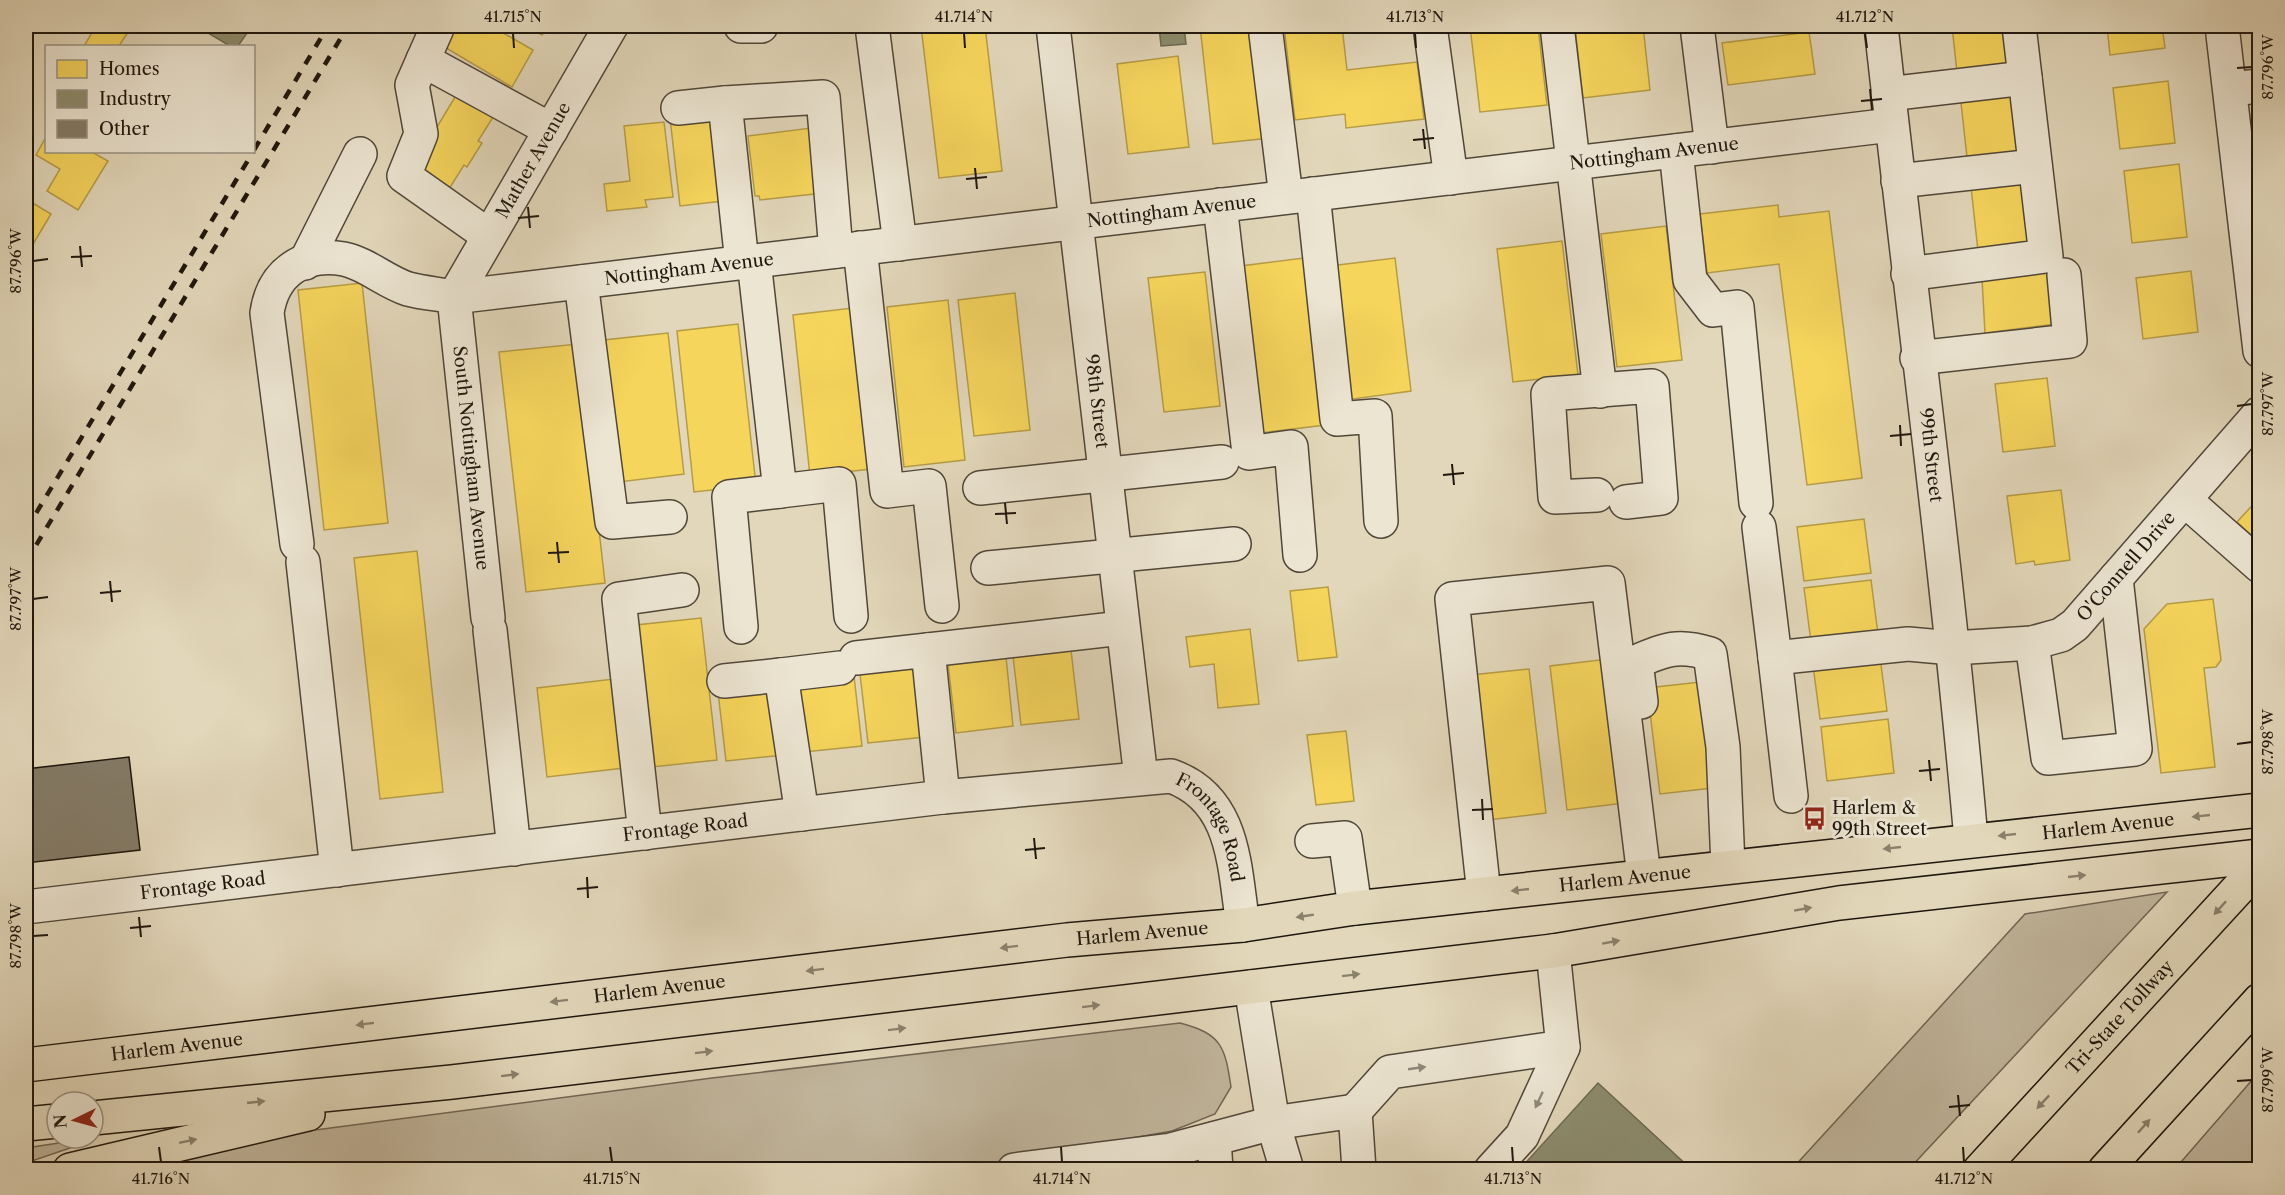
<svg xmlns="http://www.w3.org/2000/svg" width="2285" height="1195" font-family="'Libre Caslon Text',serif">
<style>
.green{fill:#c1b69d;stroke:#706656;stroke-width:1.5}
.homes{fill:#f6d55c;stroke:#b69c45;stroke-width:1.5}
.industry{fill:#8c8c6e;stroke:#6b6951;stroke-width:1.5}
.building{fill:#847b67;stroke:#1f170e;stroke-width:1.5}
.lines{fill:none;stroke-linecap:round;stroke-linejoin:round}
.minor-casing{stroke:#504739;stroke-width:36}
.major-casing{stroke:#1f170e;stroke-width:36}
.highway-casing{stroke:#1f170e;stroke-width:36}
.minor{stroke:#ece5d2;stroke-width:33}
.major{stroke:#e2d7ba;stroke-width:33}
.highway{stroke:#e2d7ba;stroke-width:33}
.rail{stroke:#1f170e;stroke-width:4.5;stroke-dasharray:10 10;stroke-linecap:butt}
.oneway{fill:#8a816d}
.oneway2{fill:#90887a}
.ticks{fill:none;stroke:#1f170e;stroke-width:2}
.labels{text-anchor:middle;stroke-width:6;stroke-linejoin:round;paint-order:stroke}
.street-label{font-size:18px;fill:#1f170e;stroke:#ece5d2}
.poi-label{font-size:18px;fill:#1f170e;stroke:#ece5d2;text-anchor:start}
.neatline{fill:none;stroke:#1f170e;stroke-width:2}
.ticks-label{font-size:15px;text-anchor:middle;fill:#1f170e}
</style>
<rect width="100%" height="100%" fill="#e2d7ba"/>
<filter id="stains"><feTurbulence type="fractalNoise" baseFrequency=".00333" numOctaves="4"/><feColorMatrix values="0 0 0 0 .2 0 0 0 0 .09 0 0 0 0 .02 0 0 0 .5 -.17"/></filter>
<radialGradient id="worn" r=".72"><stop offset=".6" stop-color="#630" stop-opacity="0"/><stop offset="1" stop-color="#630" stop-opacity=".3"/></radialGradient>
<g class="green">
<polygon points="2167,892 1909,1169 1792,1169 2025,914"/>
<path d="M1180 1023C1222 1034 1225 1047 1231 1087L1215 1114 1172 1131 997 1162 933 1169 99 1170 186 1147 712 1078Z"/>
<polygon points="2259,1072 2259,1169 2175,1169"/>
<polygon points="72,1141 73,1147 26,1163 26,1148"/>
</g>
<g class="homes">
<polygon points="96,26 132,26 119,46 84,46"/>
<polygon points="445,26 491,26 533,50 512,87 436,42"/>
<polygon points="525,26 548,26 542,35"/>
<polygon points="921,26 985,26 1002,171 939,178"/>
<polygon points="1200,26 1257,26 1270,138 1213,144"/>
<polygon points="1284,26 1342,26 1347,70 1417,62 1424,119 1346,128 1345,114 1295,120"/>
<polygon points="1470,26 1538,26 1547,105 1480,112"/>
<polygon points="1575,26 1643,26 1650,90 1583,98"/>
<polygon points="1720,26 1761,26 1721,31"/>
<polygon points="1952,26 2008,26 2012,66 1957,72"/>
<polygon points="2107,26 2162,26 2165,48 2110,55"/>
<polygon points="1809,32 1815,74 1728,85 1722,43"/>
<polygon points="1178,56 1189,147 1128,154 1117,64"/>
<polygon points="2168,81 2175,143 2120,149 2113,88"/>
<polygon points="2015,88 2023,160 1968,166 1960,94"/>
<polygon points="458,92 495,114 478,141 482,143 467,167 464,165 449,189 413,167"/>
<polygon points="713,113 723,201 680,206 670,118"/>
<polygon points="664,122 673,197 645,200 647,207 607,211 604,184 630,181 624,126"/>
<polygon points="811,128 818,188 814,189 814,194 760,200 759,196 755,196 748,136"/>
<polygon points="46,137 46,152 92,152 108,161 78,210 47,191 60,169 36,155"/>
<polygon points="2179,164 2187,237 2132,243 2124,171"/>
<polygon points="2026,181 2034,254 1979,260 1971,187"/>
<polygon points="26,199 51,214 26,256"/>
<polygon points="1778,205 1779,217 1829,211 1862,478 1807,485 1779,264 1707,273 1700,214"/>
<polygon points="1666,226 1682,360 1617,367 1601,234"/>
<polygon points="1562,241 1578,375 1513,382 1497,249"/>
<polygon points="1304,258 1325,425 1261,433 1241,266"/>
<polygon points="1395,258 1411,391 1346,400 1330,266"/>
<polygon points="2051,270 2057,324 1985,333 1982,279"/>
<polygon points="2191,271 2198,332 2143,339 2136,278"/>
<polygon points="1205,272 1220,406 1164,412 1148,278"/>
<polygon points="362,283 388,523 324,530 298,290"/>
<polygon points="1015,293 1030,430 974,436 958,300"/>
<polygon points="948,300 965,460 904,467 887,307"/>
<polygon points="853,308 871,469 810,476 793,315"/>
<polygon points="738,324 756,485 694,492 677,331"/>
<polygon points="668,333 684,474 619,482 604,340"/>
<polygon points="578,344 605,583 526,592 499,352"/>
<polygon points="2047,378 2055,446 2003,452 1995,384"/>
<polygon points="2061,490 2070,560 2035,565 2034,561 2016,564 2007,496"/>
<polygon points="2260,497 2260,543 2237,522"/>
<polygon points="1864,519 1871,573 1804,581 1797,527"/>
<polygon points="417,551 443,792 380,799 354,558"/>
<polygon points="1871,580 1878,634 1811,642 1804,588"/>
<polygon points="1328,587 1337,657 1298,661 1290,591"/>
<polygon points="2213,599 2221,660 2216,667 2204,668 2215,767 2161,773 2144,629 2167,604"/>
<polygon points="701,618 717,760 652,767 636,625"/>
<polygon points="1250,629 1259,704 1218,708 1214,664 1190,667 1186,637"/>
<polygon points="1071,650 1079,719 1021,725 1013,656"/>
<polygon points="1006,657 1013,726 956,733 948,663"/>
<polygon points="1880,657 1887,711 1820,719 1813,665"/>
<polygon points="1608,659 1624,803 1567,810 1550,666"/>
<polygon points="918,668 925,737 868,743 860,674"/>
<polygon points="1529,669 1546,813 1488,820 1471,675"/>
<polygon points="854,676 862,746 804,752 796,683"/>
<polygon points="614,679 624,768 547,777 537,688"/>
<polygon points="1709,681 1721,787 1660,794 1647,688"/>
<polygon points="776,686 784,755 726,761 718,692"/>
<polygon points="1888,719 1894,773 1827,781 1821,727"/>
<polygon points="1346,731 1354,801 1316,805 1307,735"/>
</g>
<g class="industry">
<polygon points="212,26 252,26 238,46 230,46 208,33"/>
<polygon points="1159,26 1184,26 1186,44 1161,46"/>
<polygon points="1598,1083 1692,1170 1519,1170"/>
</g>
<polygon class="building" points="129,757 140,850 26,863 26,769"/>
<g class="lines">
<defs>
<g id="minor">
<polyline points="438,26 412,85 421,134 404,176 489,236"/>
<polyline points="741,26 761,26"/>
<polyline points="872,26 900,244"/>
<path id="s1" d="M1053 26 1141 778"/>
<polyline points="1265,26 1286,197"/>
<polyline points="1430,26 1451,178"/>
<polyline points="1557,26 1600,391"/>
<polyline points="1697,26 1712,147"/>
<path id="s2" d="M1881 26C1911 297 1947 567 1971 839"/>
<polyline points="2222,26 2260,351"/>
<polyline points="423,60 551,130"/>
<polyline points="2230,89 2260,86"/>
<polyline points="1888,94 2025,78"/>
<polyline points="725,103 823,97 836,251"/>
<polyline points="678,108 725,103 742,263"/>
<polyline points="1676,151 1690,280 1713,310 1737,307 1756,503"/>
<polyline points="1898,181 2035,166"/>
<polyline points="1313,194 1337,419 1375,416 1381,521"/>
<polyline points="1220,205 1249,453 1291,447 1300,555"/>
<polyline points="860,248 887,491 929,486 942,606"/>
<polyline points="754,261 780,491 839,484 851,616"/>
<polyline points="305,263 360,154"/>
<polyline points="1908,274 2046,256 2019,26"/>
<polyline points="581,282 612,522 670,517"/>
<path id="s3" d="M454 297 488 618"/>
<path id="s4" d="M454 297 611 26"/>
<polyline points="1917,358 2070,341 2064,275"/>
<polyline points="980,488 1222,462"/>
<polyline points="1597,495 1555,497 1548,394 1652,386 1661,498 1626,502"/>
<polyline points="2185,500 2260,566"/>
<polyline points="1759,527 1775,658"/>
<path id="s5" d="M297 544 267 313C273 272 303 252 344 259 367 264 386 282 408 289 423 293 439 294 454 297L1891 125"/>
<polyline points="303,562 337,870"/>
<polyline points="988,568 1234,544"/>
<polyline points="741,627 729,497 780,491"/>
<polyline points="490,630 514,849"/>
<polyline points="2032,643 2048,758 2135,749 2116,578"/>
<polyline points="928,650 1122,628"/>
<polyline points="856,658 928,650 943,797"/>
<polyline points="724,681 781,675"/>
<path d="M1641 702 1636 662C1665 649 1679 644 1710 654L1723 747 1728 866"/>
<path id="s6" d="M1791 796 1775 658 1908 644 1953 648 2032 643 2061 635 2075 625 2260 413"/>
<polyline points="802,814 781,675 840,668"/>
<polyline points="645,833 619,599 682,590"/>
<polyline points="1312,841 1345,838 1355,908"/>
<polyline points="1484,894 1452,599 1608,583 1644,876"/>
<path id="s7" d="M26 907 943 797 1171 776C1236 799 1234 868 1243 925"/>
<polyline points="1355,1111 1390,1072 1563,1047"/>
<polyline points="1214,1139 1216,1170"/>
<polyline points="1014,1170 1171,1150 1273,1123 1251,987"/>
<polyline points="1287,1170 1273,1123 1355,1111 1359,1170"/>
<polyline points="1491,1170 1522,1136 1563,1047 1553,951"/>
</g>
<g id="major">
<path id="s8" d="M26 1065 1067 940 1243 925 1355 908 2260 810"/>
<polyline points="93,1118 452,1082 1553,951 1839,903 2260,856"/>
<polyline points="26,1124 57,1121"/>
<polyline points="70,1170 308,1114"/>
</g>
<g id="highway">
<path id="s9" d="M1980 1170 2260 865"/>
<polyline points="2105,1170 2260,1000"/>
</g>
</defs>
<use href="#minor" class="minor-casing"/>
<use href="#major" class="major-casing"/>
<use href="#highway" class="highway-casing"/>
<use href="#minor" class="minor"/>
<use href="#major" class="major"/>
<use href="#highway" class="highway"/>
<g class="rail">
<polyline points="254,150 328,26"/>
<polyline points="26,530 253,152"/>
<polyline points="26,562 348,26"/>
</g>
</g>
<defs><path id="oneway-solid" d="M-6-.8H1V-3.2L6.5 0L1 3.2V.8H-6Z" transform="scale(1.5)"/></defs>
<g class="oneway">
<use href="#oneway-solid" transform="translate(2201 816) rotate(174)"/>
<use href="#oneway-solid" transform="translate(2007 835) rotate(174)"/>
<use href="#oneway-solid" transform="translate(1892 848) rotate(174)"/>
<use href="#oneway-solid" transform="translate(2077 876) rotate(-6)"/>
<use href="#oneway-solid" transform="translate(1520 890) rotate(174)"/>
<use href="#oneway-solid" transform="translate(2220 908) rotate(132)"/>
<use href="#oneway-solid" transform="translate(1803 909) rotate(-10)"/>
<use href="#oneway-solid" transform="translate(1305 916) rotate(171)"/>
<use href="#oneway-solid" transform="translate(1611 942) rotate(-10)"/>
<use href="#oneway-solid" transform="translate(1009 947) rotate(173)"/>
<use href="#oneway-solid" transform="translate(815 970) rotate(173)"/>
<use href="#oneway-solid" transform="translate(1351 975) rotate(-7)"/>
<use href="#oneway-solid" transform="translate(559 1001) rotate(173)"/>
<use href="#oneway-solid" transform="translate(1091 1006) rotate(-7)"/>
<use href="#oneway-solid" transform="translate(365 1024) rotate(173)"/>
<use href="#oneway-solid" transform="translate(897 1029) rotate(-7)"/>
<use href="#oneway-solid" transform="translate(704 1052) rotate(-7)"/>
<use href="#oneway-solid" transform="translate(510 1075) rotate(-7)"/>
<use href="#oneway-solid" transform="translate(256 1102) rotate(-6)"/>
<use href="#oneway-solid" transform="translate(2043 1102) rotate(133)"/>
<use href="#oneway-solid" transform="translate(2144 1126) rotate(-48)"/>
<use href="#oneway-solid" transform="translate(188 1141) rotate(-12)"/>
</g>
<g class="oneway2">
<use href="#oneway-solid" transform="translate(1417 1068) rotate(-8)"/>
<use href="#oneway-solid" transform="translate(1539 1100) rotate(115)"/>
</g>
<path class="ticks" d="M513 33 514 48M964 33 965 48M1415 33 1416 48M1865 33 1867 48M2237 68 2252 67M1870 89 1872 110M1861 101 1882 99M1423 129 1425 149M1413 140 1434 138M975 168 977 189M966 179 987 177M528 207 530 228M518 218 539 216M80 246 82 267M71 257 92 256M33 261 48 259M2237 406 2252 404M1900 425 1901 446M1890 436 1911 434M1452 464 1454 485M1443 475 1464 473M1005 503 1007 524M995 514 1016 513M557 542 559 563M548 553 569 552M110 581 112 602M100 593 121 591M33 599 48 597M2237 744 2252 742M1929 760 1931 781M1919 771 1940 769M1482 799 1483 820M1472 810 1493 809M1034 838 1036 859M1025 850 1045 848M587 877 588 898M577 889 598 887M139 917 141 937M130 928 151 926M33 936 48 935M2237 1081 2252 1080M1958 1095 1960 1116M1949 1107 1970 1105M159 1147 161 1162M610 1147 612 1162M1061 1147 1062 1162M1512 1147 1513 1162M1963 1147 1964 1162"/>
<defs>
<symbol id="bus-bare" viewBox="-9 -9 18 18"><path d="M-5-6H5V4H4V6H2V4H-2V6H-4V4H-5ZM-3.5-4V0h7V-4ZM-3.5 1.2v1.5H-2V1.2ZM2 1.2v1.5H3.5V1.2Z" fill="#8f2418" stroke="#ece5d2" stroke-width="2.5" paint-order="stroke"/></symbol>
</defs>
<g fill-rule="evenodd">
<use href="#bus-bare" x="1798" y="802" width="33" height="33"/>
</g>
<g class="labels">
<g class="street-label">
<text dy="6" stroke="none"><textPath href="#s5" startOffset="1666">Nottingham Avenue</textPath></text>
<text dy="6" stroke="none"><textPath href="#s4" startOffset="158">Mather Avenue</textPath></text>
<text dy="6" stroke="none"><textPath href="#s5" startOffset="1180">Nottingham Avenue</textPath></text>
<text dy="6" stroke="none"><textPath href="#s5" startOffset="694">Nottingham Avenue</textPath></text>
<text dy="6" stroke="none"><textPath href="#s1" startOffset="378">98th Street</textPath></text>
<text dy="6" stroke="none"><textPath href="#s2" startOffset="432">99th Street</textPath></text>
<text dy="6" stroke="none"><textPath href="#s3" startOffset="162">South Nottingham Avenue</textPath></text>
<text dy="6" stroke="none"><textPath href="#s6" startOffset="522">O'Connell Drive</textPath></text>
<text dy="6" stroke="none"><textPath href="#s8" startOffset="2096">Harlem Avenue</textPath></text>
<text dy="6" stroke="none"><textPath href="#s7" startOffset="664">Frontage Road</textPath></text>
<text dy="6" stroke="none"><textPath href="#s7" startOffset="1222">Frontage Road</textPath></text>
<text dy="6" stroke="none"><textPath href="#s8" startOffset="1610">Harlem Avenue</textPath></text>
<text dy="6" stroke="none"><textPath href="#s7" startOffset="178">Frontage Road</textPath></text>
<text dy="6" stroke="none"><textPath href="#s8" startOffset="1124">Harlem Avenue</textPath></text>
<text dy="6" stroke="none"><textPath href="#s8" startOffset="638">Harlem Avenue</textPath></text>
<text dy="6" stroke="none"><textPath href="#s9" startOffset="207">Tri-State Tollway</textPath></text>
<text dy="6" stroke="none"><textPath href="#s8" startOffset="152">Harlem Avenue</textPath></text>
</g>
<g class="poi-label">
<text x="1832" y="814">Harlem &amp;<tspan x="1832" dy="21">99th Street</tspan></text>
</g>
</g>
<rect width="2285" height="1195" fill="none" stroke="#e2d7ba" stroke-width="66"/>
<rect x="45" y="45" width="210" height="108" fill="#ece5d2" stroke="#9a9384" stroke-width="1.5"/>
<rect x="57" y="60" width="30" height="18" fill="#f6d55c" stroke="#9a9384" stroke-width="1.5"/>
<text x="99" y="75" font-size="18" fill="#1f170e">Homes</text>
<rect x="57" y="90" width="30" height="18" fill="#8c8c6e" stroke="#9a9384" stroke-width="1.5"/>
<text x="99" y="105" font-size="18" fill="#1f170e">Industry</text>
<rect x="57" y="120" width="30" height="18" fill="#847b67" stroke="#9a9384" stroke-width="1.5"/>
<text x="99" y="135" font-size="18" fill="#1f170e">Other</text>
<g transform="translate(75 1120) rotate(265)"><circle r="28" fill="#ece5d2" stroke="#9a9384" stroke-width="1.5"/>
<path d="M0-4.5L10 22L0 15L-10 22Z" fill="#8f2418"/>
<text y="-9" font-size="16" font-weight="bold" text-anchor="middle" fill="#1f170e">N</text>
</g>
<rect x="33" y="33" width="2219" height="1129" class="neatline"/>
<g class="ticks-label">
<text x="513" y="22">41.715°N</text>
<text x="964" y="22">41.714°N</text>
<text x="1415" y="22">41.713°N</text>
<text x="1865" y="22">41.712°N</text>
<text transform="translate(2268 67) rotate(-90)" y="5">87.796°W</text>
<text transform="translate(16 261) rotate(-90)" y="5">87.796°W</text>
<text transform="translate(2268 404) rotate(-90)" y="5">87.797°W</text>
<text transform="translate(16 599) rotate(-90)" y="5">87.797°W</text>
<text transform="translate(2268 742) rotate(-90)" y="5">87.798°W</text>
<text transform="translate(16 936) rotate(-90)" y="5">87.798°W</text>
<text transform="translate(2268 1080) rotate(-90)" y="5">87.799°W</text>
<text x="161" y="1184">41.716°N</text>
<text x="612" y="1184">41.715°N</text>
<text x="1062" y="1184">41.714°N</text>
<text x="1513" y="1184">41.713°N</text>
<text x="1964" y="1184">41.712°N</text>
</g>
<rect width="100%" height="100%" filter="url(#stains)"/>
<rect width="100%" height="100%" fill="url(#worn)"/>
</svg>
